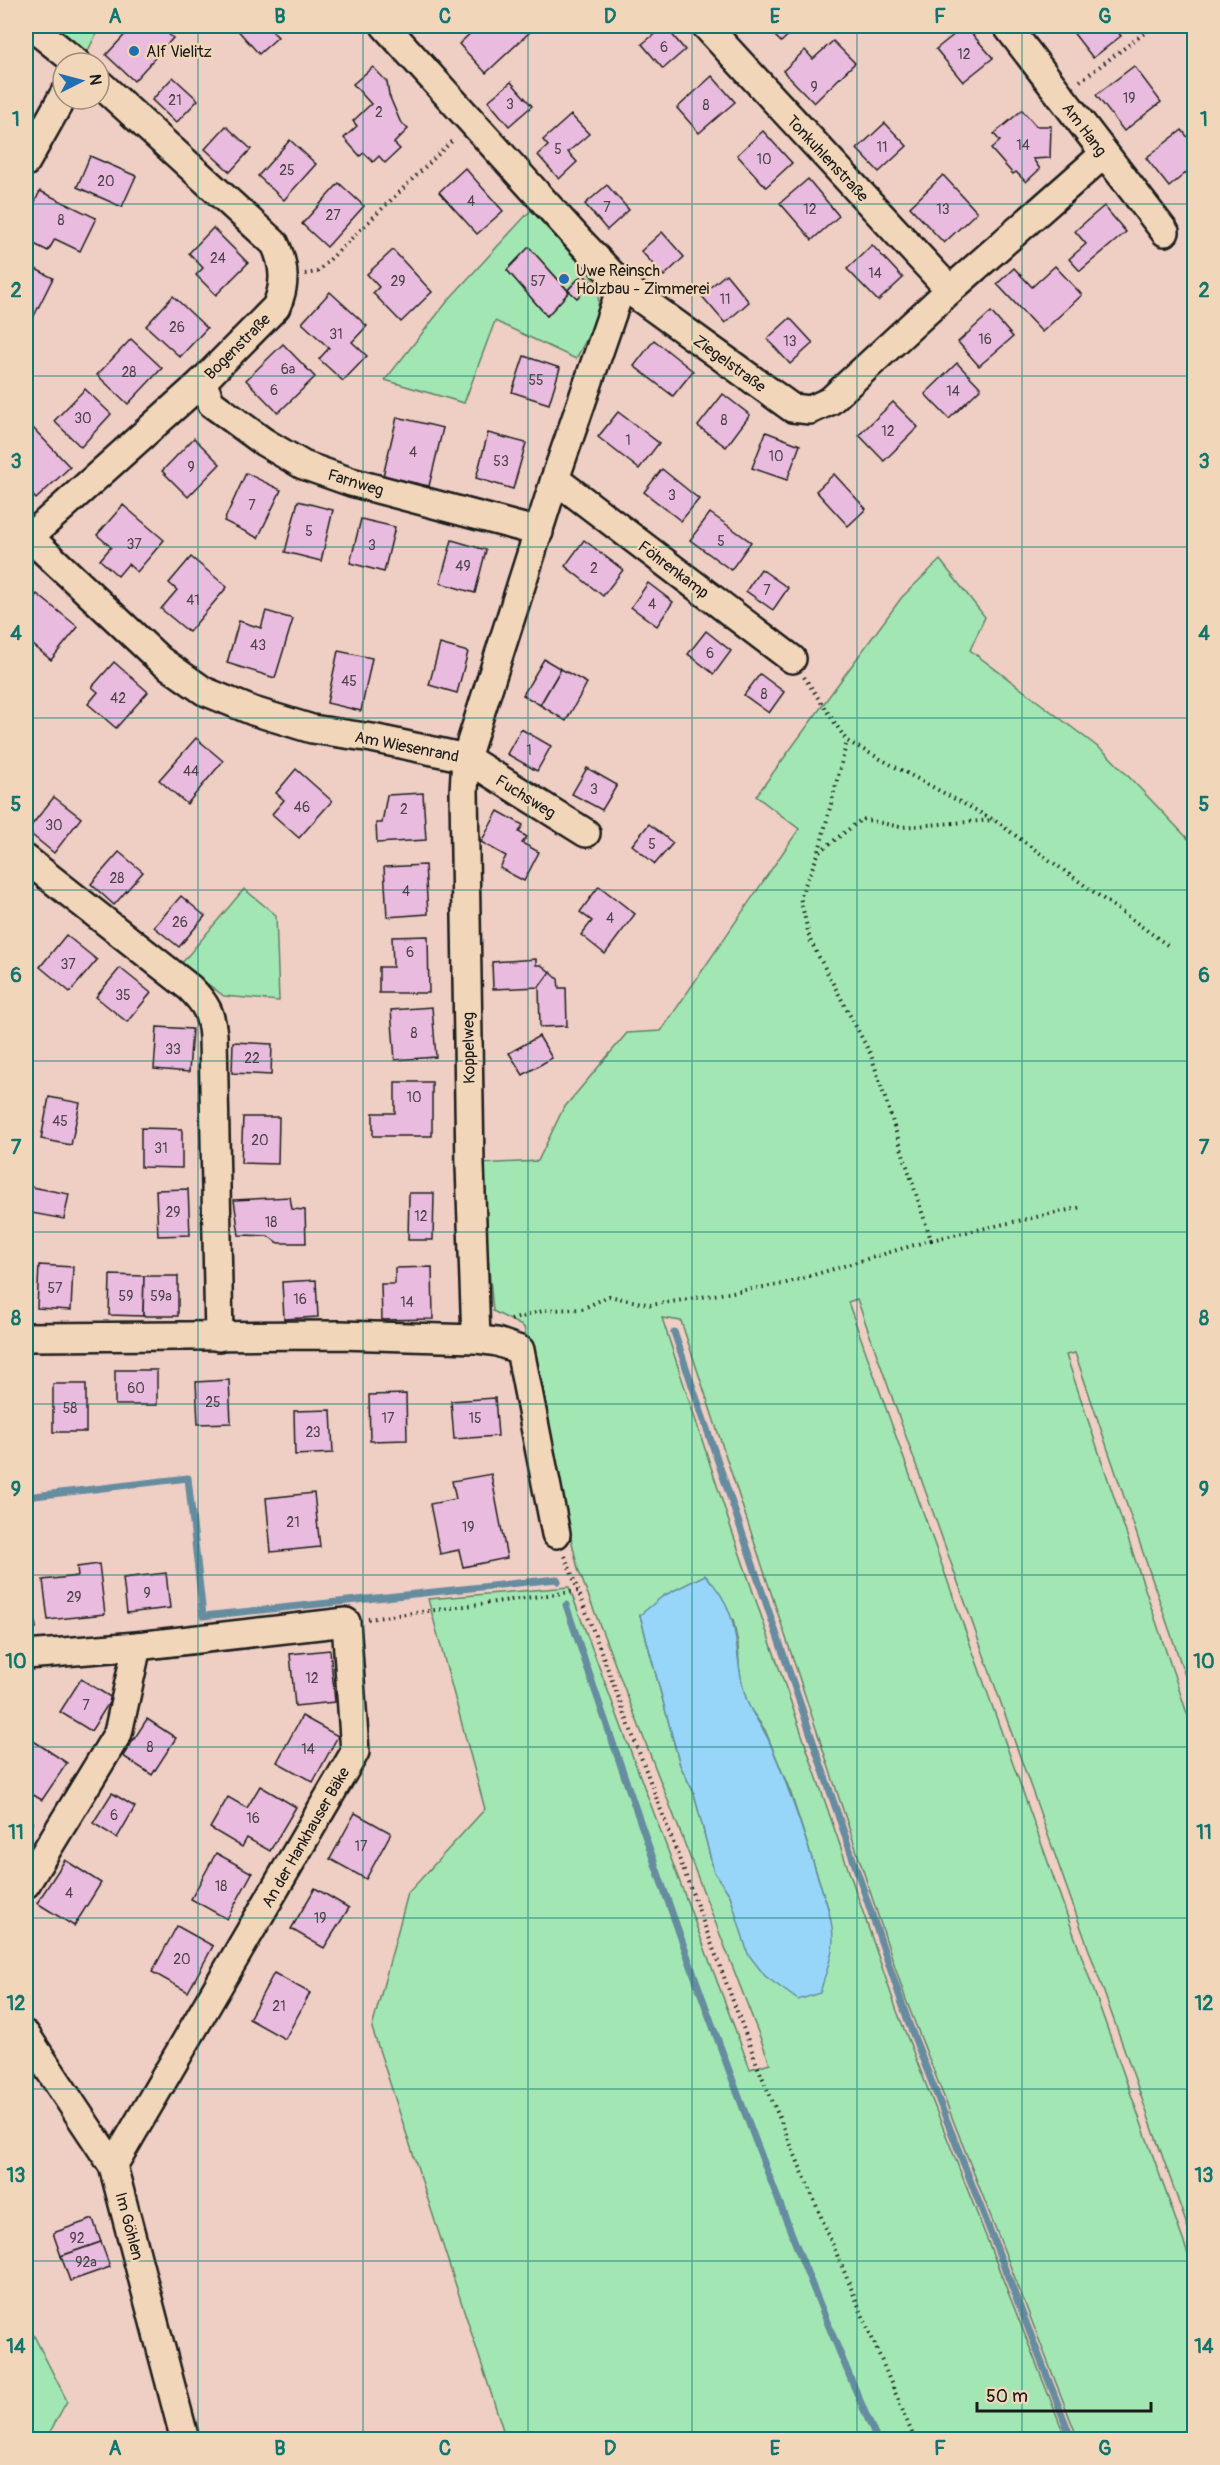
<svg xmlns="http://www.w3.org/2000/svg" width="1220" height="2465" font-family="Pangolin,sans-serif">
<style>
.green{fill:#a2e7b3;stroke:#5f8268;stroke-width:1.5;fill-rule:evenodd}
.water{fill:#97d6f8;stroke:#668ca0;stroke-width:1.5}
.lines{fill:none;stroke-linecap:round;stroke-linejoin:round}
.stream{stroke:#668ca0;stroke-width:7}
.building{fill:#e9bbde;stroke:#1c1c1c;stroke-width:1.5}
.minor-casing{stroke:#1c1c1c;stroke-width:32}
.path{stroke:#1c1c1c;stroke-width:4;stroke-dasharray:1.5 4.5;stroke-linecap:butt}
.minor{stroke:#f2d6b9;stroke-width:27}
.grid{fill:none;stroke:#0f766e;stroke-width:1.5;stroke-opacity:0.55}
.poi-dot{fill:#1f6fb2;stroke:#f2d6b9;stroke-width:2}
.labels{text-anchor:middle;stroke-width:5;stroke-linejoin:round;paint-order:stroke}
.number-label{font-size:14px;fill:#4f444c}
.poi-label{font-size:16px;fill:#1c1c1c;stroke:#f2d6b9;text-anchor:start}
.street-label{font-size:16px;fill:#1c1c1c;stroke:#f2d6b9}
.neatline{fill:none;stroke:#0f766e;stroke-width:2}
.grid-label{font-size:20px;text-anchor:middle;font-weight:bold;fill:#0f766e}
</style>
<rect width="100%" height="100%" fill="#efcec4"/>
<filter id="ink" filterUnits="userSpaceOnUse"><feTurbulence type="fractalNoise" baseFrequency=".0167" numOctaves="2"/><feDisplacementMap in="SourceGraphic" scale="12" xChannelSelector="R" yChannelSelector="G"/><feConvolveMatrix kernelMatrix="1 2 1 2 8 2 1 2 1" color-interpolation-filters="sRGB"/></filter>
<g filter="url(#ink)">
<g class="green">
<polygon points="31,26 100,26 82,63"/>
<path d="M531 210 592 277C609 304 589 334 576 359L495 321 464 403 385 380 451 297ZM529 247 569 291 547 316 507 270ZM583 274 592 283 577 298 568 289Z"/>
<path d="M940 560 985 617 970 650 1107 754 1194 845V1702L1075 1353 1066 1355 1194 1734V2245L857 1299 848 1302 1194 2271V2439H1078L906 2000 681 1321 662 1318 731 1528 897 2011 1066 2439H506L372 2028 408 1893 485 1809 428 1599 569 1587 750 2069 770 2063 578 1569 524 1327 493 1311 479 1164 538 1161 563 1109 627 1033 661 1031 799 829 756 796 902 597ZM640 1615 733 1619 738 1644 740 1681 749 1707 765 1730 790 1791 829 1911 735 1909 730 1895 714 1872 694 1793 680 1765Z"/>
<polygon points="244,889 276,915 279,1001 224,996 181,964"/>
<polygon points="26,2320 67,2401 46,2439 26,2439"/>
</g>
<path class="water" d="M705 1575C747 1618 730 1652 747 1701 752 1715 763 1727 769 1741 787 1781 800 1823 814 1865 821 1889 833 1915 833 1940 833 1957 824 1977 820 1993L798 2000 765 1976 748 1954 730 1895 714 1872 694 1793 680 1765 640 1615 663 1596Z"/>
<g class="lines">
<g class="stream">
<polyline points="674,1332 909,2024 1072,2440"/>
<polyline points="26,1497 188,1478 203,1616 557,1579 558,1581"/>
<path d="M566 1605C661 1886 758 2167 877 2440"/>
</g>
</g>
<g class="building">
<polygon points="133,26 159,26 173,38 134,81 106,55"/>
<polygon points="234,26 267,26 278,37 259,54"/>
<polygon points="478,26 525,26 531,31 486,73 459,44"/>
<polygon points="665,26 685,50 663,69 642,44"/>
<polygon points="765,26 798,26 781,42"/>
<polygon points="965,26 993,58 963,82 936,49"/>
<polygon points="1068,26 1113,26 1121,36 1093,58"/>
<polygon points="833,41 855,63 814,103 783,71 805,50 813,59"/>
<polygon points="1134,66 1161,102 1124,131 1096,95"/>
<polygon points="373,67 387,82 389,95 400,121 408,129 394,143 400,149 385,163 379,156 373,162 364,153 360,156 344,138 357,126 353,121 371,104 353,84"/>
<polygon points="712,76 735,102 699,133 677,108"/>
<polygon points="173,77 198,100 176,123 152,100"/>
<polygon points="511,82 532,106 509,126 488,101"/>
<polygon points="1022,110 1036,126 1051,126 1050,158 1033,159 1040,169 1026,182 1016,172 1013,174 991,149 1000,141 994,134"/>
<polygon points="571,115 589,134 568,152 577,162 559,179 538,155 548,146 543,140"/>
<polygon points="885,123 907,146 879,172 857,149"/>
<polygon points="226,126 251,149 230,172 205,149"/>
<polygon points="1182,130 1194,145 1194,166 1169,187 1146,158"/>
<polygon points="763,131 792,163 766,187 737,155"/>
<polygon points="290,140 316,164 284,200 258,176"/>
<polygon points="90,156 136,176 122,207 77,187"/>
<polygon points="465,168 503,211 477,234 439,192"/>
<polygon points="943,175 977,212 944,243 910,207"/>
<polygon points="808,179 839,216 812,240 780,203"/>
<polygon points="339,183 364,206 327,247 302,224"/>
<polygon points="607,185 629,210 607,230 585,204"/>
<polygon points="40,191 96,218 80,251 55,239 48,251 26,240 26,221"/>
<polygon points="1104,206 1126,232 1080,271 1069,259 1086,244 1075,231"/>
<polygon points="213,228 248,263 216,295 196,275 203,268 189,253"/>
<polygon points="662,232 684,257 664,276 641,251"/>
<polygon points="872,245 903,278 878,301 847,269"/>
<polygon points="529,247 569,292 547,316 507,270"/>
<polygon points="393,250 432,292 401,322 373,293 379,287 367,274"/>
<polygon points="26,264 53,278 29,326 26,324"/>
<polygon points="1055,266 1082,295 1042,332 997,284 1014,268 1032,287"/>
<polygon points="583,274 592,283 577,298 568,290"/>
<polygon points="726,274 749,302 725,323 701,295"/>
<polygon points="330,292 367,326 352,342 367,356 343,381 319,359 329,348 302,323"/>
<polygon points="173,296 207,328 180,357 146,326"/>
<polygon points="991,312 1013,337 979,366 958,342"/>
<polygon points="790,318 813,343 790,364 767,339"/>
<polygon points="131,339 162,368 128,404 97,375"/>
<polygon points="654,340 693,371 673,396 634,366"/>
<polygon points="283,344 315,377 278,413 246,380"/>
<polygon points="524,356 560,368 549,404 512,392"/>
<polygon points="957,363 981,388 949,419 925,394"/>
<polygon points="85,389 111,414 81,447 54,421"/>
<polygon points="723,394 750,415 726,447 698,426"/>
<polygon points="893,402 918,427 884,461 859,435"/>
<polygon points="618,412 659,443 639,469 598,437"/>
<polygon points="397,417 443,428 429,486 383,476"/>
<polygon points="32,427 70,467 36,499 26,488 26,433"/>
<polygon points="766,432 800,445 787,480 752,468"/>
<polygon points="488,433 526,443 513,489 476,478"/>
<polygon points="194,438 220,464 188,497 162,471"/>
<polygon points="662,469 699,499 681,521 644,492"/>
<polygon points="246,473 281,490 258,538 224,521"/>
<polygon points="834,474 866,509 848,526 816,491"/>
<polygon points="298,501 333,510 321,561 285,552"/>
<polygon points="123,505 164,540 137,572 128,564 118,576 100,560 111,547 97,535"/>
<polygon points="710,513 751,542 731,570 690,540"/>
<polygon points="361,519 395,527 384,572 350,563"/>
<polygon points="452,540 486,550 475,593 440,583"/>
<polygon points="584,540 623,570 603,596 565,566"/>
<polygon points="191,557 227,587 189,632 161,609 177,590 169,583"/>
<polygon points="761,569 788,588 773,610 746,591"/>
<polygon points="648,583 673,602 657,626 631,607"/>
<polygon points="37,594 78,627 51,660 26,639 26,608"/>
<polygon points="266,611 293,619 275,678 227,663 239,621 261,628"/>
<polygon points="706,631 731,651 714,674 688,654"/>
<polygon points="440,644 468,652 457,693 429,685"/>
<polygon points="338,651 372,658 361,711 327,703"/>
<polygon points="544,659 561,669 540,705 523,695"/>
<polygon points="114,662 148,692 116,728 88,704 98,692 92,687"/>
<polygon points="561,669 587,683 566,721 540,705"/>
<polygon points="760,674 784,692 769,713 744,695"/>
<polygon points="521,729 551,746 537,771 507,754"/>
<polygon points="196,738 223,761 187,804 159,780"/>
<polygon points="587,768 617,785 602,810 572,794"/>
<polygon points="296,769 332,801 299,838 272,814 284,800 276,793"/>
<polygon points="423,793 426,840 377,843 376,823 382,823 387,795"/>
<polygon points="54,797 81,818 54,853 27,831"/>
<polygon points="498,811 523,825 519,832 527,837 522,843 539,852 524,881 500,868 506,856 481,842"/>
<polygon points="649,824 673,843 655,864 632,845"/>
<polygon points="119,852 143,872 114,905 91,884"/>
<polygon points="425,865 428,914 387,917 384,867"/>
<polygon points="599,886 635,914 605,954 581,935 592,921 580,912"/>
<polygon points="181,896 205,916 179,947 154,927"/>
<polygon points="66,935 97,960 70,992 40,967"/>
<polygon points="428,936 429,993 379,993 379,967 393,967 392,937"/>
<polygon points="536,959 536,965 541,965 550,972 539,987 493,989 492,962"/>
<polygon points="120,968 151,993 127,1022 96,997"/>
<polygon points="550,972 558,979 559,988 566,988 567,1026 540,1027 539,987"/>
<polygon points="432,1007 436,1057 395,1060 391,1010"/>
<polygon points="157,1027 192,1029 189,1072 154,1069"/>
<polygon points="539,1036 552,1058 523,1075 509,1053"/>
<polygon points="233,1042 272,1044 271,1075 232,1073"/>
<polygon points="395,1082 432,1082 432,1136 373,1136 373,1113 395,1113"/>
<polygon points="49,1097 80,1103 71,1145 41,1139"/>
<polygon points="243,1117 279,1117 278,1164 241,1163"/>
<polygon points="141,1128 182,1129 182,1168 141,1167"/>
<polygon points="26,1186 69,1194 64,1219 26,1212"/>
<polygon points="188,1189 190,1235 158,1236 156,1190"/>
<polygon points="409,1193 434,1193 433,1240 408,1240"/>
<polygon points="290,1197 292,1209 305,1210 306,1243 278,1243 268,1236 239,1235 234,1200"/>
<polygon points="39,1265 73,1267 71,1310 37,1308"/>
<polygon points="432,1267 433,1319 382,1320 381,1284 395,1284 395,1268"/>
<polygon points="110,1275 144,1276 143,1316 109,1315"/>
<polygon points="144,1276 178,1276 178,1316 143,1316"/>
<polygon points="316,1280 318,1317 284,1319 282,1282"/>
<rect x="115" y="1370" width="42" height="35"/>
<polygon points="229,1380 231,1423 198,1424 196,1382"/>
<rect x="53" y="1384" width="33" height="48"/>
<polygon points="406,1394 407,1440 370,1441 369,1395"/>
<polygon points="495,1398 498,1436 454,1439 451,1401"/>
<polygon points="331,1410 333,1453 295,1455 294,1411"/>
<polygon points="491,1474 507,1558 463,1567 459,1550 440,1554 430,1504 456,1499 452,1481"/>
<polygon points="314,1493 320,1547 271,1552 266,1498"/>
<polygon points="99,1564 105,1614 48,1620 43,1580 78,1576 77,1567"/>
<polygon points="166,1573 170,1608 127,1613 123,1578"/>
<polygon points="30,1583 36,1628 26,1629 26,1584"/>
<polygon points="330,1650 335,1702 295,1706 290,1654"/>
<polygon points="81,1679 112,1698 91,1731 60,1712"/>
<polygon points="302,1716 338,1736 313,1782 277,1762"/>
<polygon points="147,1719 176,1738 152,1775 123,1756"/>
<polygon points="26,1736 67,1763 42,1800 26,1791"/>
<polygon points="260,1786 296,1807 270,1851 247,1838 242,1847 210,1828 228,1797 247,1808"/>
<polygon points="112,1793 135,1807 117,1838 93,1823"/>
<polygon points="355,1813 391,1833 366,1879 330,1859"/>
<polygon points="26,1817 33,1822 26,1834"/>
<polygon points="216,1853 252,1873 227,1919 191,1899"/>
<polygon points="65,1860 101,1883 74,1926 37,1903"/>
<polygon points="315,1888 349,1908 324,1948 291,1929"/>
<polygon points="177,1926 213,1946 188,1992 152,1972"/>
<polygon points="274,1973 310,1993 285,2039 249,2019"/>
<polygon points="93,2219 101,2242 61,2256 53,2233"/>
<polygon points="101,2242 110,2267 70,2281 61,2256"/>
</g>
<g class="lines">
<defs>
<g id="minor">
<polyline points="31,26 77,63"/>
<polyline points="385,26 579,240 622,285 792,408 810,410 830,401 950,290 1104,154"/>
<polyline points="706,26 950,290"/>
<polyline points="1007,26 1165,232"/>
<polyline points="26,162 63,96"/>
<polyline points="202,382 211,403 264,442 303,465 351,482 539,532"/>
<polyline points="555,479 792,659"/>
<polyline points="26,534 160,660 204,691 253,711 312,729 372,738 466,758 555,479 622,285"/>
<path d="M26 540 202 382 276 307C286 285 285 266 275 244L99 83"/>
<path d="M26 859 190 988C206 1004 211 1013 213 1036L219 1337"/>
<polyline points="26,1337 340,1335 476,1339 470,1165 464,791 466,758 586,833"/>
<polyline points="476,1339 497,1342 520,1350 556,1534"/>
<polyline points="26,1655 137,1646 346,1622 355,1752 113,2166"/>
<polyline points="26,1884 118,1733 137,1646"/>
<polyline points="26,2035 113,2166 185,2440"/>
</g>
</defs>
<use href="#minor" class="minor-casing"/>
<g class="path">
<polyline points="1080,81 1154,26"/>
<polyline points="305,274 317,272 454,139"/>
<polyline points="804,677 847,741 994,820 1170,947"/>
<polyline points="819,851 847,741"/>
<polyline points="931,1240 1082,1207"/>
<polyline points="511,1320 546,1310 582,1309 609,1296 651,1305 783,1284 931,1240 871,1055 810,940 800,897 819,852 862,819 901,827 994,820"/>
<polyline points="565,1556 758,2067 915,2440"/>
<polyline points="368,1619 578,1591"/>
</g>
<use href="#minor" class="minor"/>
</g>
</g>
<path class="grid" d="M198 26V2440M363 26V2440M528 26V2440M692 26V2440M857 26V2440M1022 26V2440M26 204H1194M26 376H1194M26 547H1194M26 718H1194M26 890H1194M26 1061H1194M26 1232H1194M26 1404H1194M26 1575H1194M26 1747H1194M26 1918H1194M26 2089H1194M26 2261H1194"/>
<g class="poi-dot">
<circle cx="134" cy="51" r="6"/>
<circle cx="564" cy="279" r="6"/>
</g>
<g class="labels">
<g class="number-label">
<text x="664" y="52">6</text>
<text x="964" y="59">12</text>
<text x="814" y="92">9</text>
<text x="1129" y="103">19</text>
<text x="175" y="105">21</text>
<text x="510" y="109">3</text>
<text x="706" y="110">8</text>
<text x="379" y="117">2</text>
<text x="1023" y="150">14</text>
<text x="882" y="152">11</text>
<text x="558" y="154">5</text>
<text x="764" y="164">10</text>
<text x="287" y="175">25</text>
<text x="106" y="186">20</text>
<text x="471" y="206">4</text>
<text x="607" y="212">7</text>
<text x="810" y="214">12</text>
<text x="943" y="214">13</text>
<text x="333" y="220">27</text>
<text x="61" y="225">8</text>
<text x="218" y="263">24</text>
<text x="875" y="278">14</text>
<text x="398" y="286">29</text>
<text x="538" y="286">57</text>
<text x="725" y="304">11</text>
<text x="177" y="332">26</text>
<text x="336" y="339">31</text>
<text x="985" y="344">16</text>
<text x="790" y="346">13</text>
<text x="288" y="374">6a</text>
<text x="129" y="377">28</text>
<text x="536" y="385">55</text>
<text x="274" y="395">6</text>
<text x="953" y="396">14</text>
<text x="83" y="423">30</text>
<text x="724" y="425">8</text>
<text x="888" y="436">12</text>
<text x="628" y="445">1</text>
<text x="413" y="457">4</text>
<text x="776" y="461">10</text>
<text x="501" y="466">53</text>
<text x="191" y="472">9</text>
<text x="672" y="500">3</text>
<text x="252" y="510">7</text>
<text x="309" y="536">5</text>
<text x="721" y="546">5</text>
<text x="134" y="549">37</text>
<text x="372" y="550">3</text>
<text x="463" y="571">49</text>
<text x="594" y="573">2</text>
<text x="767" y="595">7</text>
<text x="193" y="605">41</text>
<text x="652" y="609">4</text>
<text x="258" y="650">43</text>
<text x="710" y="658">6</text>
<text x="349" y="686">45</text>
<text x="764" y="699">8</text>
<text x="118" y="703">42</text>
<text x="529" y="755">1</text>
<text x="191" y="776">44</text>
<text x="594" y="794">3</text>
<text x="302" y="812">46</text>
<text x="404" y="814">2</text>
<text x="54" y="830">30</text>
<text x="652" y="849">5</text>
<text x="117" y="883">28</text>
<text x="406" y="896">4</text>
<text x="610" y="923">4</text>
<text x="180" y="927">26</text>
<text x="410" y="957">6</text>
<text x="68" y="969">37</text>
<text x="123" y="1000">35</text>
<text x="414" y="1038">8</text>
<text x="173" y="1054">33</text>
<text x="252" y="1063">22</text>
<text x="414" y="1102">10</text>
<text x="60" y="1126">45</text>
<text x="260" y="1145">20</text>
<text x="161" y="1153">31</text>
<text x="173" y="1217">29</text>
<text x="421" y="1221">12</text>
<text x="271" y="1227">18</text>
<text x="55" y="1293">57</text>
<text x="126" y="1301">59</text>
<text x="161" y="1301">59a</text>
<text x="300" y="1304">16</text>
<text x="407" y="1307">14</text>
<text x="136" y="1393">60</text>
<text x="213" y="1407">25</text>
<text x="70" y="1413">58</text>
<text x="388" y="1423">17</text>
<text x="475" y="1423">15</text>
<text x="313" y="1437">23</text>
<text x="293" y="1527">21</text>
<text x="468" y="1532">19</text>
<text x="147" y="1598">9</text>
<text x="74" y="1602">29</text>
<text x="312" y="1683">12</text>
<text x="86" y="1710">7</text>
<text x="150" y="1752">8</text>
<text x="308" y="1754">14</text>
<text x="114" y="1820">6</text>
<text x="253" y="1823">16</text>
<text x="361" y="1851">17</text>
<text x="221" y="1891">18</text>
<text x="69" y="1898">4</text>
<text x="320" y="1923">19</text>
<text x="182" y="1964">20</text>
<text x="279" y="2011">21</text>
<text x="77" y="2243">92</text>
<text x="86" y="2267">92a</text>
</g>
<g class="poi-label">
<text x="146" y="57">Alf Vielitz</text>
<text x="576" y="276">Uwe Reinsch<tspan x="576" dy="18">Holzbau - Zimmerei</tspan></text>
</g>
<g class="street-label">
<text transform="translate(1085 129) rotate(53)" y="6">Am Hang</text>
<text transform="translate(828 158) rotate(47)" y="6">Tonkuhlenstraße</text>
<text transform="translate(237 346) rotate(-45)" y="6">Bogenstraße</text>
<text transform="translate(730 363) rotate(36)" y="6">Ziegelstraße</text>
<text transform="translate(356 482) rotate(17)" y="6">Farnweg</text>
<text transform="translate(674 569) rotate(37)" y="6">Föhrenkamp</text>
<text transform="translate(407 746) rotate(11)" y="6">Am Wiesenrand</text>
<text transform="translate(526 796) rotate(32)" y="6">Fuchsweg</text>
<text transform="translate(468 1048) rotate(-91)" y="6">Koppelweg</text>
<text transform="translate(305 1837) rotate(-60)" y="6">An der Hankhauser Bäke</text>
<text transform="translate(130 2226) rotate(75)" y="6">Im Göhlen</text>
</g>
</g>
<rect width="1220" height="2465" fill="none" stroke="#f2d6b9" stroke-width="66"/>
<g transform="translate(81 81) rotate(84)"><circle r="28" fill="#f2d6b9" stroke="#9c8c7a" stroke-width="1.5"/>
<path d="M0-4.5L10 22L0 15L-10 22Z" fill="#1f6fb2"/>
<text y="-9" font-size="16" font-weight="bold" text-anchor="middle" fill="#1c1c1c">N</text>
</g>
<path d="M977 2402v9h174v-9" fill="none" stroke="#1c1c1c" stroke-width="3"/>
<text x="986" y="2402" font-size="18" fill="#1c1c1c" stroke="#f2d6b9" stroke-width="4.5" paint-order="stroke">50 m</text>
<rect x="33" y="33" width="1154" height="2399" class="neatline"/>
<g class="grid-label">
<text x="115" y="23">A</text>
<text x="280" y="23">B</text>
<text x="445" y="23">C</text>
<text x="610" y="23">D</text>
<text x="775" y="23">E</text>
<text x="940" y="23">F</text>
<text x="1105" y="23">G</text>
<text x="16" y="126">1</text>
<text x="1204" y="126">1</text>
<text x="16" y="297">2</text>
<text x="1204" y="297">2</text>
<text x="16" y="468">3</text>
<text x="1204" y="468">3</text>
<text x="16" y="640">4</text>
<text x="1204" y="640">4</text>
<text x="16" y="811">5</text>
<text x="1204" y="811">5</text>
<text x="16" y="982">6</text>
<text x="1204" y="982">6</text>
<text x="16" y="1154">7</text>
<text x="1204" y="1154">7</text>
<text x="16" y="1325">8</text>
<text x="1204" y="1325">8</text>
<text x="16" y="1496">9</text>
<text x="1204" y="1496">9</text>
<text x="16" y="1668">10</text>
<text x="1204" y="1668">10</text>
<text x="16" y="1839">11</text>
<text x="1204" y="1839">11</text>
<text x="16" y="2010">12</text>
<text x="1204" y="2010">12</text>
<text x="16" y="2182">13</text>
<text x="1204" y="2182">13</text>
<text x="16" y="2353">14</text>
<text x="1204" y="2353">14</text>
<text x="115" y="2455">A</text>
<text x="280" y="2455">B</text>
<text x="445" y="2455">C</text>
<text x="610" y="2455">D</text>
<text x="775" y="2455">E</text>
<text x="940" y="2455">F</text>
<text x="1105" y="2455">G</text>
</g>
</svg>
